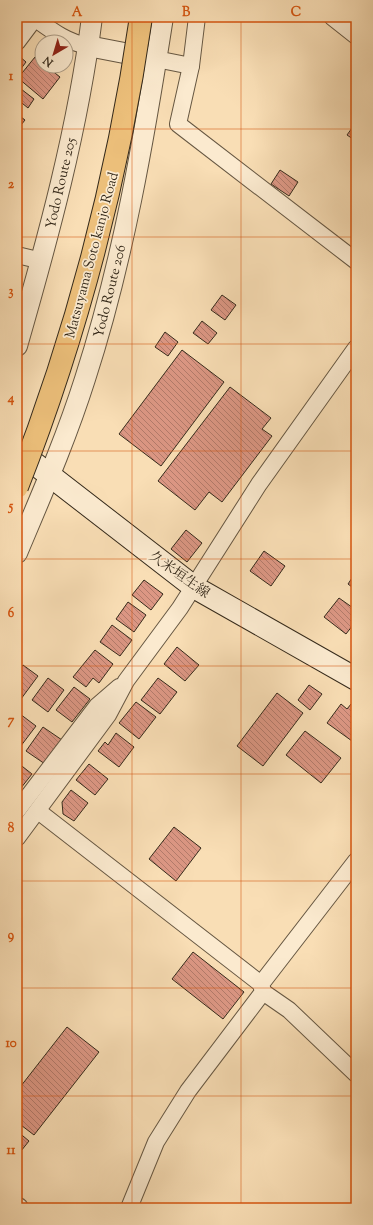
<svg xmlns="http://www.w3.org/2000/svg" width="373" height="1225" font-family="'Sorts Mill Goudy','Noto Serif JP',serif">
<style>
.building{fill:url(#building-back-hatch);stroke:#352a1b}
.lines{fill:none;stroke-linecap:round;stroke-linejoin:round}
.minor-casing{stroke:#665742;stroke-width:18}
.tertiary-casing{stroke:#665742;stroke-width:22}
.secondary-casing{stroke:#352a1b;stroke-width:24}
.minor{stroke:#fbeacf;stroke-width:16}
.tertiary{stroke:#fbeacf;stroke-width:20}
.secondary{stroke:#fbeacf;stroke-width:22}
.motorway-bridge-casing{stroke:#352a1b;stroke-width:24;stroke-linecap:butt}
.motorway-bridge{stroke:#ecbf7a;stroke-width:22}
.grid{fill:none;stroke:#d6540e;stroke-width:1;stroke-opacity:0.55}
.labels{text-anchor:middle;stroke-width:3.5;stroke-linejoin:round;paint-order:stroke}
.street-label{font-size:14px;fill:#352a1b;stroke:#fbeacf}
.neatline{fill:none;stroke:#d6540e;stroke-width:1.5}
.grid-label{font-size:13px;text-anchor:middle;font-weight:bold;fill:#d6540e}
</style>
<defs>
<pattern id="building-back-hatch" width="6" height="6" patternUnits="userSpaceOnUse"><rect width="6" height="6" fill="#dc9784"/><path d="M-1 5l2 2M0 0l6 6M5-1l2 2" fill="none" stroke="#b37b6b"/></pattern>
</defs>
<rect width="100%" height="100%" fill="#f9deb5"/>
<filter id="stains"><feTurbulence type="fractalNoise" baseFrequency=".005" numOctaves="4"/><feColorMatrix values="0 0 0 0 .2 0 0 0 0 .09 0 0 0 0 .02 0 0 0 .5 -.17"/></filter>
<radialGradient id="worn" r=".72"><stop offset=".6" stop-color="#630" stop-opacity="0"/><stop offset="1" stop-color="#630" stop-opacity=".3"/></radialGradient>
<g class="building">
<polygon points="19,56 26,62 17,74 17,58"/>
<polygon points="35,57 42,62 42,66 46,66 60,77 43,99 18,78"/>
<polygon points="21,89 34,99 28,108 17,99 17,95"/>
<polygon points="17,114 25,120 17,130"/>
<polygon points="352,128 356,132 356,141 347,135"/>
<polygon points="280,170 298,182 289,196 271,184"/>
<polygon points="222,295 236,305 225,320 211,310"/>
<polygon points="202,321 217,333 208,344 193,333"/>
<polygon points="165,332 178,342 168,356 155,347"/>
<polygon points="182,350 224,382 161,466 119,434"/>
<polygon points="230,387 271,418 262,429 272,436 222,502 209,492 195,510 158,481"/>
<polygon points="186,530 202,543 187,562 171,549"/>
<polygon points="264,551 285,566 271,586 250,571"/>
<polygon points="356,572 356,590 348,584"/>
<polygon points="144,580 163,594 151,610 132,595"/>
<polygon points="339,598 356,610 356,621 346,634 324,617"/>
<polygon points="128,602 146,615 134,632 116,619"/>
<polygon points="112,625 132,640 120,656 100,642"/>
<polygon points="177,647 199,665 185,681 164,664"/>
<polygon points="95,650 113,664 99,683 93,678 86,687 73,677"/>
<polygon points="23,665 38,676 18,703 17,673"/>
<polygon points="48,678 64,690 48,712 32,700"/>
<polygon points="158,678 177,692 160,714 141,700"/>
<polygon points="309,685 322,694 310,710 298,700"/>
<polygon points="74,687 90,699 72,722 56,710"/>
<polygon points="277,693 303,713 263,766 237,746"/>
<polygon points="356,698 356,735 352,741 327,723 341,704 347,709"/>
<polygon points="136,702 156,717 139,739 119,723"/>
<polygon points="20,714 36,726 17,751 17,718"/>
<polygon points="43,727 62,740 45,764 26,751"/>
<polygon points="305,731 341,758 321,783 286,755"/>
<polygon points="116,733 134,747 119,767 98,751 105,742 108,745"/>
<polygon points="18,763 32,774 17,793 17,764"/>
<polygon points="89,764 108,779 95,795 76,780"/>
<polygon points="71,790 88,803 74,821 63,814 62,802"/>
<polygon points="174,827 201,848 176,881 149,859"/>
<polygon points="193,952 244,992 223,1019 172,979"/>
<polygon points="67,1027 99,1052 34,1135 17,1122 17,1091"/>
<polygon points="17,1131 29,1141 17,1156"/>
</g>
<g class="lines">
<defs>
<g id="minor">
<path d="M33 17C51 30 66 42 88 46"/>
<polyline points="332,17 356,36"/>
<polyline points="17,42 35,18"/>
<polyline points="156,59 191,66 178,124 356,261"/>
<polyline points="191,66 197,17"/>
<polyline points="17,255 42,261"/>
<polyline points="17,811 97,706 119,687"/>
<polyline points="38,811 261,984"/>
<polyline points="17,838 108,715 126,681 180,608 259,484 356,348"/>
<polyline points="263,992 289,1010 356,1074"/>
<polyline points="129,1208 156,1142 188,1091 263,992 261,984 356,861"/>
</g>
<g id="tertiary">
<polyline points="88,46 150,58"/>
<path d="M17 346C48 238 78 129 92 17"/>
<path d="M17 553C41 496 66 439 85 379 123 262 144 139 163 17"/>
<polyline points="17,1208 18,1208"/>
</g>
<polyline id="secondary" points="17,450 194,587 356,679"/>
</defs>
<use href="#minor" class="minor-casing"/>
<use href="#tertiary" class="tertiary-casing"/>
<use href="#secondary" class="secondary-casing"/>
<use href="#minor" class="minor"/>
<use href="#tertiary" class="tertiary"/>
<use href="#secondary" class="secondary"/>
<defs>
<path id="motorway-bridge" d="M17 487C76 336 118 177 141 17"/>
</defs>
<use href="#motorway-bridge" class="motorway-bridge-casing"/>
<use href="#motorway-bridge" class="motorway-bridge"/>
</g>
<path class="grid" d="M132 17V1208M241 17V1208M17 129H356M17 237H356M17 344H356M17 451H356M17 559H356M17 666H356M17 774H356M17 881H356M17 988H356M17 1096H356"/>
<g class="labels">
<g class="street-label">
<text transform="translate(60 183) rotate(-77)" y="5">Yodo Route 205</text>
<text transform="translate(91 255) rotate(-75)" y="5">Matsuyama Soto kanjo Road</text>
<text transform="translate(109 291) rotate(-76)" y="5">Yodo Route 206</text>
<text transform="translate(180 574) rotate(35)" y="5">久米垣生線</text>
</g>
</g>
<rect width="373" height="1225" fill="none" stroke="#f9deb5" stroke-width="44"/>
<g transform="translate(54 54) rotate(218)"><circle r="19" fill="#fbeacf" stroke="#ac9d87"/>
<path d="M0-3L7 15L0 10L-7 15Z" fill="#8f2418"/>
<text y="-6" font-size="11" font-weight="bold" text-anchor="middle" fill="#352a1b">N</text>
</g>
<rect x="22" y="22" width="329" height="1181" class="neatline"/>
<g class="grid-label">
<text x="77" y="16">A</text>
<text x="186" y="16">B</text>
<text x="296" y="16">C</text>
<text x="11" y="80">1</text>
<text x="11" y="188">2</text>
<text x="11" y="295">3</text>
<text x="11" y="402">4</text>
<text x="11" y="510">5</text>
<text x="11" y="617">6</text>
<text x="11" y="724">7</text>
<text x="11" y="832">8</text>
<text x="11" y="939">9</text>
<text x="11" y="1047">10</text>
<text x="11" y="1154">11</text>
</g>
<rect width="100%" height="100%" filter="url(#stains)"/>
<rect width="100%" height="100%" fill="url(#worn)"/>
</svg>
